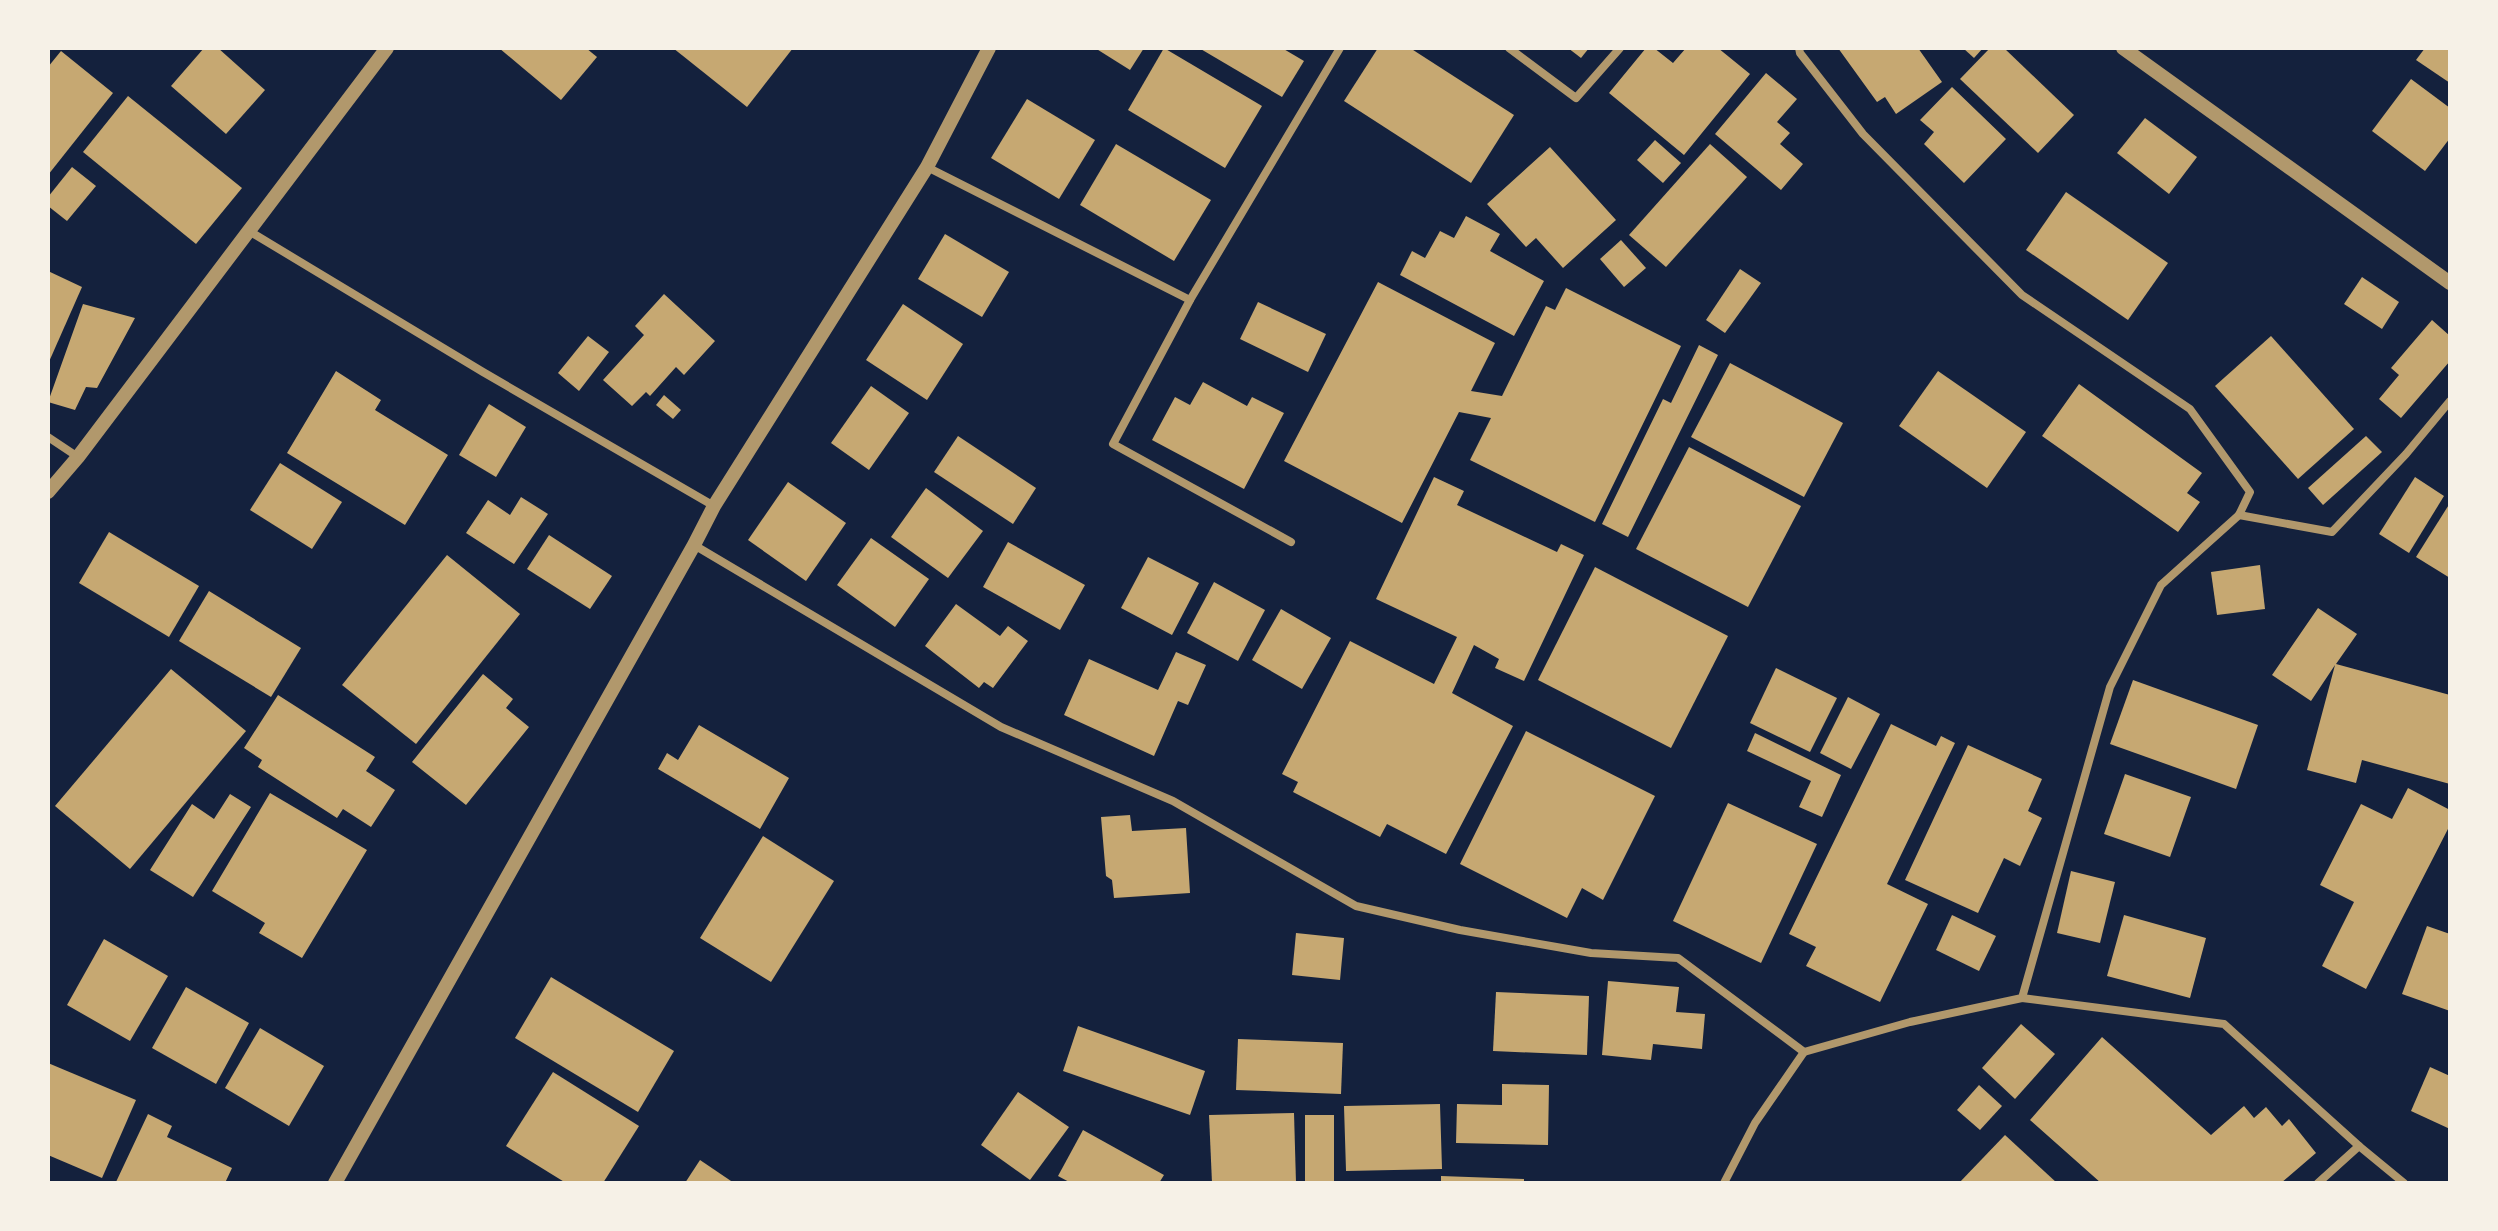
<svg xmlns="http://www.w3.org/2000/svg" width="2498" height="1231" font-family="'Public Sans',sans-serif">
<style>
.building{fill:#c6a872}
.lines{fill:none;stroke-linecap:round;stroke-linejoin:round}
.minor{stroke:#b1986c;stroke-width:8}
.tertiary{stroke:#b1986c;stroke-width:14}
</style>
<rect width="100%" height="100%" fill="#14213d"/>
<g class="building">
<polygon points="204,48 218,48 265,90 226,134 171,86"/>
<polygon points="499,48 586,48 597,57 561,100"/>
<polygon points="673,48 793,48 747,107"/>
<polygon points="1095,48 1144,48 1130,70"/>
<polygon points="1164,48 1262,106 1225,168 1128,110"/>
<polygon points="1199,48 1282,48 1304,61 1282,97"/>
<polygon points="1378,48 1410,48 1514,115 1471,183 1344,101"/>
<polygon points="1568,48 1589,48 1581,58"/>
<polygon points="1646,48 1654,48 1673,63 1686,48 1718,48 1750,74 1684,155 1609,93"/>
<polygon points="1838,48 1918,48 1942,82 1896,114 1885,97 1877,102"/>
<polygon points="1963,48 1983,48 1974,58"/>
<polygon points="1990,48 2004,48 2074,115 2038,153 1960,79"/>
<polygon points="2425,48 2450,48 2450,83 2416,60"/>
<polygon points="61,51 113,93 48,175 48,67"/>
<polygon points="1766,73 1797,99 1777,122 1790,133 1780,144 1803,164 1781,190 1715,134"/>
<polygon points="2411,79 2450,108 2450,138 2425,171 2372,131"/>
<polygon points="1952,87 2006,139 1964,183 1924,144 1934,132 1920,120"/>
<polygon points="128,96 242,188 196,244 83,152"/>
<polygon points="1027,99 1095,140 1059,199 991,158"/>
<polygon points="2145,118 2197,157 2169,194 2117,153"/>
<polygon points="1655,140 1681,163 1663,183 1637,160"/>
<polygon points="1116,144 1211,200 1174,261 1080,205"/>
<polygon points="1710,144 1747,177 1666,267 1629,235"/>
<polygon points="1550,147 1616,220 1563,268 1536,238 1526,247 1487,204"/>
<polygon points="72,167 96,186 67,221 48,206 48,197"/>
<polygon points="2066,192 2168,263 2128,320 2026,250"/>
<polygon points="1466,216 1500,234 1490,251 1544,281 1514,336 1400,275 1412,251 1425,258 1440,231 1454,238"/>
<polygon points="945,234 1009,272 982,317 918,279"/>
<polygon points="1621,240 1646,268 1624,287 1600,259"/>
<polygon points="1740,269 1761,283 1725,333 1706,320"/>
<polygon points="48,271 82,287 48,364"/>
<polygon points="2362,277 2399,302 2382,329 2344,304"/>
<polygon points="1378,282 1495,343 1471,391 1502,396 1546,306 1555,310 1566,288 1681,346 1595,522 1470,460 1491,418 1459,412 1402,523 1284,461"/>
<polygon points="664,294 715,341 684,375 676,367 650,396 646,392 632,406 603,380 644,335 635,326"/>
<polygon points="1258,302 1326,334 1308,372 1240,339"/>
<polygon points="83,304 135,318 97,388 86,387 75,410 48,402"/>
<polygon points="903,304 963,344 927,400 866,360"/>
<polygon points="2432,320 2450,336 2450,361 2401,418 2379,399 2399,375 2391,368"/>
<polygon points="588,336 609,352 579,391 558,373"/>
<polygon points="2271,336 2354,429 2298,479 2215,386"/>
<polygon points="1699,345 1718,355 1628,537 1602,524 1663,399 1671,403"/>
<polygon points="1730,363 1843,423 1804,497 1691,437"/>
<polygon points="336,371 381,400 375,410 448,455 405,525 287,453"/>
<polygon points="1938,371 2026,432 1987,488 1899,426"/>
<polygon points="1203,382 1247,406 1252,397 1284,413 1244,489 1152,440 1175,397 1190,405"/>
<polygon points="2079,384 2202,473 2187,493 2200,502 2178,532 2042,436"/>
<polygon points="871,386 909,413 869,470 831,443"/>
<polygon points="664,395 681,410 673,419 656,405"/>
<polygon points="489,404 526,427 496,477 459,455"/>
<polygon points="958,436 1036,488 1013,524 934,472"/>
<polygon points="2366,436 2382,452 2323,505 2308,488"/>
<polygon points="1689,447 1801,506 1748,607 1636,549"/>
<polygon points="280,463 342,502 312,549 250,510"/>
<polygon points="1434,477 1464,491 1457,505 1557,552 1561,544 1584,555 1524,681 1495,668 1499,659 1474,645 1452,693 1513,726 1446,854 1387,824 1380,837 1293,792 1298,782 1282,774 1350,641 1434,684 1457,637 1376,599"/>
<polygon points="2415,477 2444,496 2409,553 2379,534"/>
<polygon points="788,482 846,523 806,581 748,540"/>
<polygon points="926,488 983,531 948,578 891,537"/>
<polygon points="521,497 548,514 514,564 466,533 488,500 510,515"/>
<polygon points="2450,503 2450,578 2416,557"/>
<polygon points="109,532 199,586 169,637 79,583"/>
<polygon points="549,535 612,576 590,609 527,569"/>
<polygon points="871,538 929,579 895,627 837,585"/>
<polygon points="1008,542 1085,585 1060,630 983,587"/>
<polygon points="447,555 520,614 416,744 342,685"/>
<polygon points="1148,557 1199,583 1172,635 1121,608"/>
<polygon points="2260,565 2265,609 2217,615 2211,572"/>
<polygon points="1595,567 1728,636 1671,748 1538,680"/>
<polygon points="1214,582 1265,610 1238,661 1187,633"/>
<polygon points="209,591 301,648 271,697 179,641"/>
<polygon points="956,604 1000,636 1008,626 1028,641 993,688 984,682 979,688 925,646"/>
<polygon points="2318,608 2357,634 2336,664 2450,695 2450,784 2362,760 2356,783 2307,770 2335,665 2311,701 2272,675"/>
<polygon points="1281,609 1331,638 1302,689 1252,660"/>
<polygon points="1176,652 1206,665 1188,705 1178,701 1154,756 1064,715 1089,659 1158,690"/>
<polygon points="1776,668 1837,698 1810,752 1750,723"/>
<polygon points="171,669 246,731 130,869 55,806"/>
<polygon points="483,674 513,699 506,708 529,727 466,805 412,762"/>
<polygon points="2133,680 2258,725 2236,789 2110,744"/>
<polygon points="278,695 375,757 366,771 395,790 371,827 343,809 337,818 258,767 262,760 244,748"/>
<polygon points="1848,697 1880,714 1851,769 1820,753"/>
<polygon points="1891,724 1936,746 1941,736 1955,743 1887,884 1928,904 1880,1002 1806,966 1816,947 1789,934"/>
<polygon points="699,725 789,778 760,829 658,769 667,753 678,760"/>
<polygon points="1526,731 1655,796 1603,900 1582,888 1567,918 1460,864"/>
<polygon points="1755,733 1841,775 1822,817 1799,807 1811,781 1747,751"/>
<polygon points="1968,745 2042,779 2028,811 2042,818 2020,866 2004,858 1978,913 1905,880"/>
<polygon points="2125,774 2191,797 2170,857 2104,834"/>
<polygon points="2408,788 2450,810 2450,825 2366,989 2322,966 2354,902 2320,885 2361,804 2392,819"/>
<polygon points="270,793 367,850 302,958 259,933 265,923 212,891"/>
<polygon points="230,794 251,807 193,897 150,870 192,804 214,819"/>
<polygon points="1728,803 1817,844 1761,963 1673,921"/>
<polygon points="1130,815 1132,831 1186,828 1190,893 1114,898 1112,880 1106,876 1101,817"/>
<polygon points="763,836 834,881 771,982 700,938"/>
<polygon points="2071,871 2115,882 2100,943 2057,933"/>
<polygon points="1952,915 1996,936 1979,971 1936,950"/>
<polygon points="2124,915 2206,938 2190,998 2107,976"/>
<polygon points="2427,926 2450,934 2450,1011 2402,994"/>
<polygon points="1296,933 1344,938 1340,980 1292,975"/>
<polygon points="104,939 168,976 130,1041 67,1005"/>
<polygon points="551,977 674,1051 638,1112 515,1038"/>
<polygon points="1608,981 1679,987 1676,1012 1705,1014 1702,1049 1653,1044 1651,1060 1602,1055"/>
<polygon points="186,987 249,1023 216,1084 152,1048"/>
<polygon points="1496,992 1589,996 1587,1055 1493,1051"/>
<polygon points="2021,1024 2055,1054 2015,1099 1982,1068"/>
<polygon points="1078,1026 1205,1071 1190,1115 1063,1071"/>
<polygon points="260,1028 324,1066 289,1126 225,1088"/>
<polygon points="2102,1037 2211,1135 2244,1106 2254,1118 2266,1107 2282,1126 2289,1119 2316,1153 2281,1183 2101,1183 2030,1120"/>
<polygon points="1238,1039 1343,1043 1341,1094 1236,1090"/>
<polygon points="48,1063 136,1100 102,1178 48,1155"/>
<polygon points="2430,1067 2450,1076 2450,1129 2411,1111"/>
<polygon points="553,1072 639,1126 603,1183 566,1183 506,1146"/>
<polygon points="1502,1084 1549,1085 1548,1145 1456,1143 1457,1104 1502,1105"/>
<polygon points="1979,1085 2002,1106 1980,1130 1957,1110"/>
<polygon points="1018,1092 1069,1127 1030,1180 981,1145"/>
<polygon points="1440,1104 1442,1169 1346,1171 1344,1106"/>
<polygon points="1294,1113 1296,1183 1212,1183 1209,1115"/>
<polygon points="148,1114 172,1126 167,1137 232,1168 225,1183 116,1182"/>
<rect x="1305" y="1115" width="29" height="68"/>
<polygon points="1083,1130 1164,1175 1159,1183 1071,1183 1058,1176"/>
<polygon points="2005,1135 2057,1183 1959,1183"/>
<polygon points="700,1160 734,1183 685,1183"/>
<polygon points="1441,1176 1524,1179 1524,1183 1441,1183"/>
</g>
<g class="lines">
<g class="minor">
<polyline points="1509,48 1576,98 1620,48"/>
<polyline points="927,167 1190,300"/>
<polyline points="249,231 483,372 714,506"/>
<polyline points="48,437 78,457"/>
<polyline points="2239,515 2332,532 2406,454 2450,401"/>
<polyline points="1291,542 1113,444 1190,300 1340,48"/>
<polyline points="694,545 1001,727 1173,801 1356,906 1460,930 1591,953 1678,958 1804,1052"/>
<polyline points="2022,998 2224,1024 2359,1146 2404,1183"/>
<polyline points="1724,1183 1755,1123 1804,1052 1910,1022 2022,998 2110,687 2161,585 2239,515 2250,492 2190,409 2022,295 1863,134 1800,53 1799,48"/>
<polyline points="2318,1183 2359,1146"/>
</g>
<g class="tertiary">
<polyline points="2123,48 2450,283"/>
<polyline points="48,492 78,457 387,48"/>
<polyline points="335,1183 694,545 714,506 927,167 989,48"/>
</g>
</g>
<rect width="2498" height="1231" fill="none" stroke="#f6f1e7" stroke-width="100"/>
</svg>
